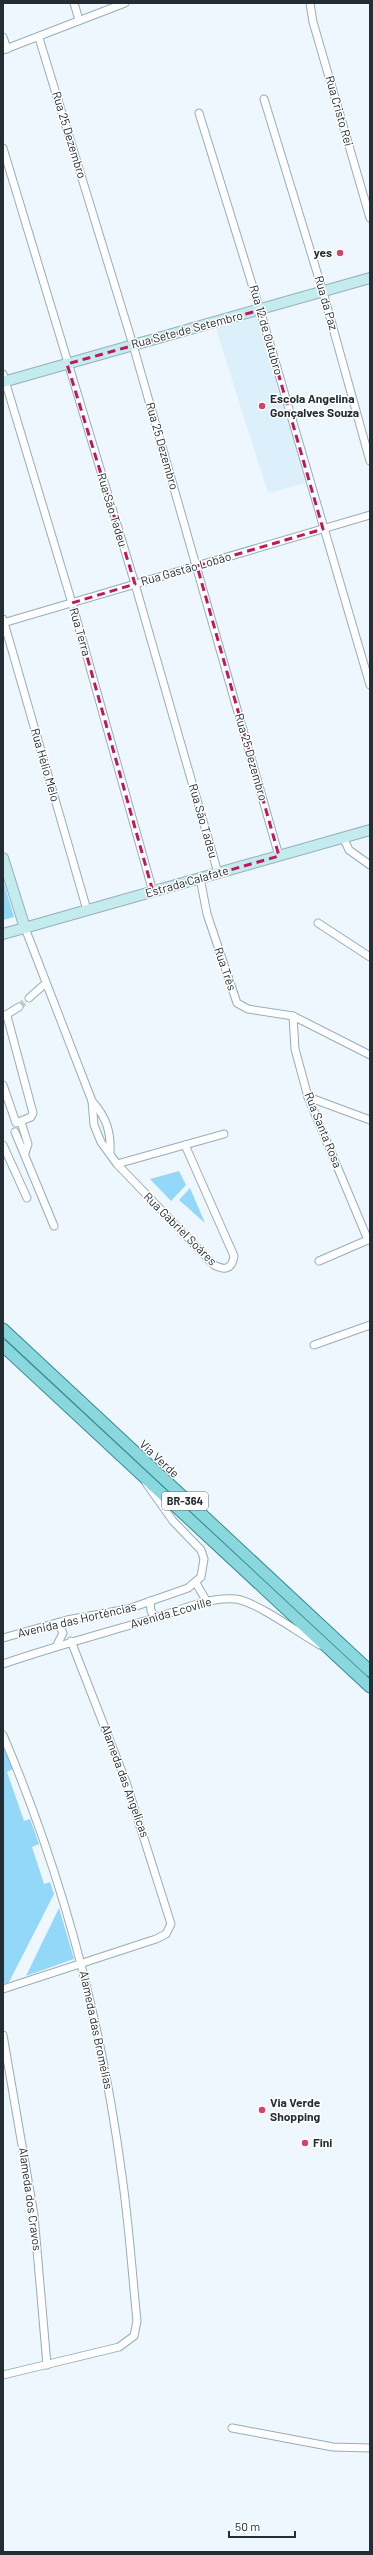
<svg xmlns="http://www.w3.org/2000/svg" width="373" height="2555" font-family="Barlow,sans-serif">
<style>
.built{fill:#dbf0fb}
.green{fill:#93d7f9}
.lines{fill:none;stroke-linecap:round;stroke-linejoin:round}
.street-tunnel{stroke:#c5cfd5;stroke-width:7;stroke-dasharray:7 3.5;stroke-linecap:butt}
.street-casing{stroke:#95aebc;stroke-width:9}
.secondary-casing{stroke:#95aebc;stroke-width:12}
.primary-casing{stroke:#338b94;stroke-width:13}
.street{stroke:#fff;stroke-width:7}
.secondary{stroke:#c4ebee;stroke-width:10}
.primary{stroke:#8ad7de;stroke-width:11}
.marked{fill:none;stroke:#c2185b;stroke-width:3;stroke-dasharray:8 5;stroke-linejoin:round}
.poi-dot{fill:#d44468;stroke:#fff;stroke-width:1.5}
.labels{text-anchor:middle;stroke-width:3;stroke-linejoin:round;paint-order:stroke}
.shield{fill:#fff;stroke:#656c70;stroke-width:1}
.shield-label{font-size:11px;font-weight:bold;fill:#232d33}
.street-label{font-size:12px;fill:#232d33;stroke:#fff}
.poi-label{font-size:12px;font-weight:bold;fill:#232d33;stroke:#fff;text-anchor:start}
</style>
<rect width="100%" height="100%" fill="#edf7fd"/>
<polygon class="built" points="256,315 306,483 268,493 216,329"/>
<g class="green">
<polygon points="3,880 14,917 3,920"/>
<polygon points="179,1171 186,1185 171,1201 150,1179"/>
<polygon points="190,1188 205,1223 179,1200"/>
<polygon points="3,1744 13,1769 7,1772 24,1821 30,1819 39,1844 32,1847 44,1884 50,1882 54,1894 9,1982 3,1984"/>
<polygon points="59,1908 74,1959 26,1976"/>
</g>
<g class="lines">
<polyline class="street-tunnel" points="19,1007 29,998"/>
<defs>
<g id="street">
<polyline points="74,3 79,20"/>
<polyline points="310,3 313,22 370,218"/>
<polyline points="3,37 7,49"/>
<polyline points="39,38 133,345 279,856"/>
<polyline points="3,50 125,3"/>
<polyline points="264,99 323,292 370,461"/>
<polyline points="199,113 260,310 370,685"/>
<polyline points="3,148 135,584 218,873"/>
<polyline points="3,374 72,603 153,892"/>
<polyline points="3,619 87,910"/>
<polyline points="3,623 370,515"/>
<polyline points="343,837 349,850 370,865"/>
<polyline points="200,878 207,914 237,1003 248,1009 293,1016 370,1055"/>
<polyline points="318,923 370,957"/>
<path d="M25 928 92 1101C106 1117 111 1131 110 1152"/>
<polyline points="29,998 46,983"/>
<polyline points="4,1016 19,1007"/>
<polyline points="293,1016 295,1049 308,1097 368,1240"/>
<polyline points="3,1085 16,1123 31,1117 33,1113 7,1016"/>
<polyline points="308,1097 370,1120"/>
<path d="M92 1101 94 1125 101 1142 117 1164 214 1265C225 1271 232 1269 234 1256L185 1145"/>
<polyline points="21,1122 28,1144 25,1153"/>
<polyline points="15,1132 54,1226"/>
<polyline points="3,1145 27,1198"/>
<polyline points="117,1164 224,1134"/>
<polyline points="319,1261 370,1239"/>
<polyline points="314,1345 370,1325"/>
<polyline points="196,1583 207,1602"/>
<polyline points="150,1601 151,1611 156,1618"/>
<polyline points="3,1638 67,1620 128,1609 188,1588 201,1577 204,1559 201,1550 173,1521 146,1483"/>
<polyline points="57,1645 63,1633 58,1623"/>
<path d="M3 1664C52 1647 101 1634 151 1619 177 1612 208 1596 236 1599 257 1602 300 1634 320 1645"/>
<path d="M3 1735C63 1876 102 2024 122 2176 129 2224 132 2272 137 2321L134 2336 119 2347 3 2375"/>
<polyline points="3,1989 156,1939 166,1934 171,1924 126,1782 71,1641"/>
<polyline points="3,2035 34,2215 47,2365"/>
<polyline points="232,2428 333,2447 370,2448"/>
</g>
<g id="secondary">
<polyline points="3,382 370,278"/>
<polyline points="3,858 25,928"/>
<polyline points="3,934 370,830"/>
</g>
<g id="primary">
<polyline points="3,1329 370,1671"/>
<polyline points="3,1346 370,1687"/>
</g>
</defs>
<use href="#street" class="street-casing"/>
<use href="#secondary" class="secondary-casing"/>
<use href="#primary" class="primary-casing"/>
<use href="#street" class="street"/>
<use href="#secondary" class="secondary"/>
<use href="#primary" class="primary"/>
</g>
<path class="marked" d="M260 310 323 529 197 566 279 856 153 892 72 603 135 584 67 364Z"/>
<g class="poi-dot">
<circle cx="340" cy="253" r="4"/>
<circle cx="262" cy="406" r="4"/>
<circle cx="262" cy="2110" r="4"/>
<circle cx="305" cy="2143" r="4"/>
</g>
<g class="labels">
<rect class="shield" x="162" y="1492" width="46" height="18" rx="3"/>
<g class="shield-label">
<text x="185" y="1505">BR-364</text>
</g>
<g class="street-label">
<text transform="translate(339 111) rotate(74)" y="4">Rua Cristo Rei</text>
<text transform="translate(69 135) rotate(73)" y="4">Rua 25 Dezembro</text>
<text transform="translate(326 303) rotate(74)" y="4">Rua da Paz</text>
<text transform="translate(187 330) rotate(-15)" y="4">Rua Sete de Setembro</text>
<text transform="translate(266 330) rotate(74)" y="4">Rua 12 de Outubro</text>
<text transform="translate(162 446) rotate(74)" y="4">Rua 25 Dezembro</text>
<text transform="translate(112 510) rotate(73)" y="4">Rua São Tadeu</text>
<text transform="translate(186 569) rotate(-16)" y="4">Rua Gastão Lobão</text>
<text transform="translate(80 632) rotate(74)" y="4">Rua Terra</text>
<text transform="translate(251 757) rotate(74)" y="4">Rua 25 Dezembro</text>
<text transform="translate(45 765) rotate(74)" y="4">Rua Hélio Melo</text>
<text transform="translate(203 821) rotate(74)" y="4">Rua São Tadeu</text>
<text transform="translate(187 882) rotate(-16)" y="4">Estrada Calafate</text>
<text transform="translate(225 969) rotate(71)" y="4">Rua Três</text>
<text transform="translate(323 1130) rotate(68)" y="4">Rua Santa Rosa</text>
<text transform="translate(180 1229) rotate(45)" y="4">Rua Gabriel Soáres</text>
<text transform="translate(159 1459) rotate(43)" y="4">Via Verde</text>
<text transform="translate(171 1613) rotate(-16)" y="4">Avenida Ecoville</text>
<text transform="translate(77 1620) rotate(-13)" y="4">Avenida das Horténcias</text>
<text transform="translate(125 1781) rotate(70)" y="4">Alameda das Angelicas</text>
<text transform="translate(96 2030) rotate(78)" y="4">Alameda das Bromélias</text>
<text transform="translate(30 2199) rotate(82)" y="4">Alameda dos Cravos</text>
</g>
<g class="poi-label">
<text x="332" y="257" text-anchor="end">yes</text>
<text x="270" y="403">Escola Angelina<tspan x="270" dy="14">Gonçalves Souza</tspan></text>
<text x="270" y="2107">Via Verde<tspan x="270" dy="14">Shopping</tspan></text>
<text x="313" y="2147">Fini</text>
</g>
</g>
<rect width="373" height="2555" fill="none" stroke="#232d33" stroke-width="8"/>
<path d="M229 2531v6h66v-6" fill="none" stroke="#232d33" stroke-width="2"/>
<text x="235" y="2531" font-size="12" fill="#232d33" stroke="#ffffff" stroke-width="3" paint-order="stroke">50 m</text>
</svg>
